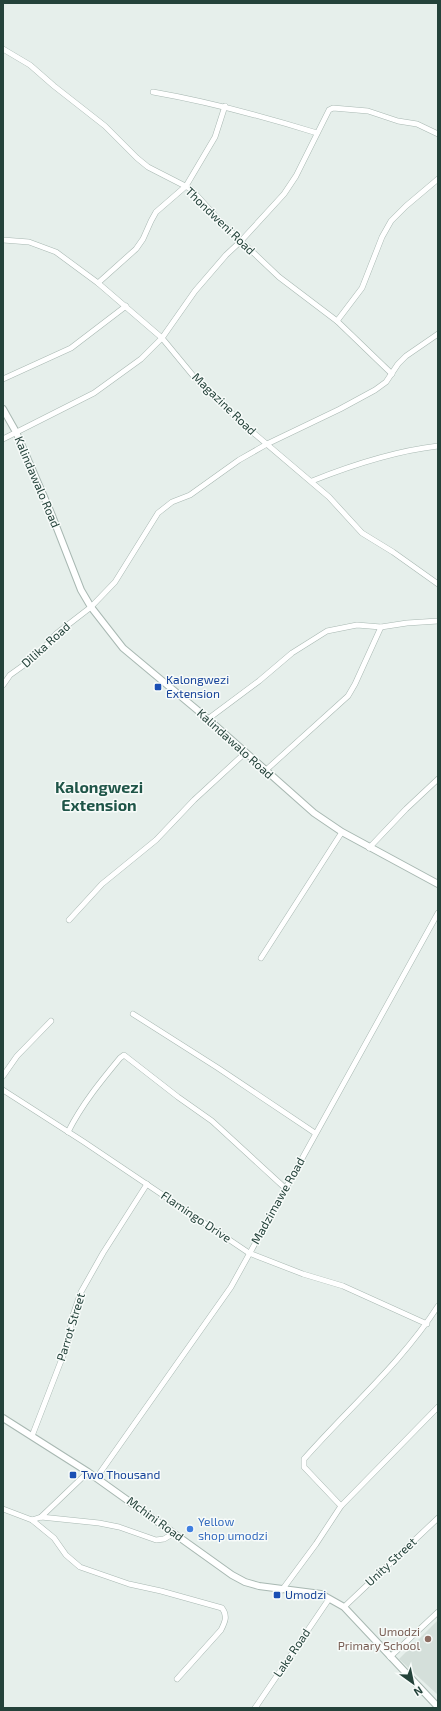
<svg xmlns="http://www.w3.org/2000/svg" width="441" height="1711" font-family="'Exo 2',sans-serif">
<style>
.built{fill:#d4dfda}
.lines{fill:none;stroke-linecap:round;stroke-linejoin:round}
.minor-casing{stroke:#a8b8b2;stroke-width:6}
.tertiary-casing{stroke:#a8b8b2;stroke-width:8}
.minor{stroke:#fff;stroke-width:5}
.tertiary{stroke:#fff;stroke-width:6}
.transit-dot{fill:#1a4fb4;stroke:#f7fbf9;stroke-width:1.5}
.shop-dot{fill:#3f7fe0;stroke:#f7fbf9;stroke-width:1.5}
.education-dot{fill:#8d6e63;stroke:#f7fbf9;stroke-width:1.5}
.labels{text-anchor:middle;stroke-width:3;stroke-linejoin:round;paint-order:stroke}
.street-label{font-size:12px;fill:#24423a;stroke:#f7fbf9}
.transit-label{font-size:12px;fill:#164399;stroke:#f7fbf9;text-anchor:start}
.shop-label{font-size:12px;fill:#366cbe;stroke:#f7fbf9;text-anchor:start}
.education-label{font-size:12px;fill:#785e54;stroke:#f7fbf9;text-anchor:end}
.district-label{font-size:16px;font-weight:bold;fill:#1f5548;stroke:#f7fbf9}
</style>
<rect width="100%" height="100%" fill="#e6efeb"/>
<polygon class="built" points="438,1620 438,1695 399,1659"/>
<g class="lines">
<defs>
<g id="minor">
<polyline points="3,49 30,65 54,86 105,126 137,158 148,167 191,189 219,220 279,277 337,321 392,374"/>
<path d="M153 92C210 102 262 116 317 133"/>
<polyline points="3,240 29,242 56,252 98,283 162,338 195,378 243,424 329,497 362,533 393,552 438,584"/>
<polyline points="98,283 136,249 143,239 151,221 156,212 186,186 215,137 225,106"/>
<polyline points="337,321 362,288 382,237 391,221 406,206 438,179"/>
<polyline points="3,379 71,348 126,306"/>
<polyline points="3,439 94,393 141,359 162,338 195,291 226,255 241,241 284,194 296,176 329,110 333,108 368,111 398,121 417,124 438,134"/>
<path d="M312 481C352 465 395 451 438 446"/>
<polyline points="3,685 10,675 38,655 56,634 91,607 115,582 158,513 172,502 190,495 239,460 267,444 340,409 375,390 386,382 398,364 406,356 438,334"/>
<polyline points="208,719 259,681 292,653 327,631 357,625 381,627 407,623 438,621"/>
<polyline points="265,771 348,696 355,684 381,627"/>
<polyline points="369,848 406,809 438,779"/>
<polyline points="69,920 102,884 156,840 194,800 245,753"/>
<polyline points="261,958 342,832"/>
<polyline points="133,1014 218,1068 315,1133"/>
<polyline points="3,1076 17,1056 51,1021"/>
<polyline points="3,1090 84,1142 249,1253 303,1274 343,1286 427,1324"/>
<path d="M68 1132C82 1104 101 1081 120 1058L124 1055 178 1097 212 1121 285 1188"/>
<polyline points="32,1436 66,1348 73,1315 81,1292 103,1253 147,1184"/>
<polyline points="97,1477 231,1287 438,913"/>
<path d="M341 1506 304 1467V1459C348 1409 402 1362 438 1306"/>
<polyline points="3,1509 32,1520 41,1517 99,1523 119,1527 156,1540 164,1539 174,1533"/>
<polyline points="41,1517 88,1472"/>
<path d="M32 1520 54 1538 66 1555 80 1567 129 1584 161 1591 222 1608C228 1616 225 1622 221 1630L177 1679"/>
<polyline points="282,1590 316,1544 341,1506 438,1407"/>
<polyline points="344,1607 438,1518"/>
<polyline points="390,1657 438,1612"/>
<polyline points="255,1708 329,1599"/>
</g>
<g id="tertiary">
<polyline points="3,409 16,432 51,513 81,590 91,607 123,648 208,719 314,813 342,832 438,884"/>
<polyline points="3,1418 88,1472 232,1575 245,1582 259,1586 321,1594 344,1607 438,1707"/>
</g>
</defs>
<use href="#minor" class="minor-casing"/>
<use href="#tertiary" class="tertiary-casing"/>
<use href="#minor" class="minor"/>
<use href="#tertiary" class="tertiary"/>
</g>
<g class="transit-dot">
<rect x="154" y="683" width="8" height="8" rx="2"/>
<rect x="69" y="1471" width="8" height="8" rx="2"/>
<rect x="273" y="1591" width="8" height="8" rx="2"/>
</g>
<circle class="shop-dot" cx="190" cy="1529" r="4"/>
<circle class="education-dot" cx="428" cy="1639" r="4"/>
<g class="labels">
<g class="street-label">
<text transform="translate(220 221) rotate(44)" y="4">Thondweni Road</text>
<text transform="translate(224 404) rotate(44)" y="4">Magazine Road</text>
<text transform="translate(37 482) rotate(67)" y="4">Kalindawalo Road</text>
<text transform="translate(46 645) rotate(-42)" y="4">Dilika Road</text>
<text transform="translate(235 744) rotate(42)" y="4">Kalindawalo Road</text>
<text transform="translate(278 1201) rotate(-61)" y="4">Madzimawe Road</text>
<text transform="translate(196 1217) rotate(34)" y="4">Flamingo Drive</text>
<text transform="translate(71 1327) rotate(-73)" y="4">Parrot Street</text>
<text transform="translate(155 1519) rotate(36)" y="4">Mchini Road</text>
<text transform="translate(391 1562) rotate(-43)" y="4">Unity Street</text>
<text transform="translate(292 1653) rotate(-56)" y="4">Lake Road</text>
</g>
<g class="transit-label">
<text x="166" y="684">Kalongwezi<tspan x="166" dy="14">Extension</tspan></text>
<text x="81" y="1479">Two Thousand</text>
<text x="285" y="1599">Umodzi</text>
</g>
<g class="shop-label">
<text x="198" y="1526">Yellow<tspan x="198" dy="14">shop umodzi</tspan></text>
</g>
<g class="education-label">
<text x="420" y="1636">Umodzi<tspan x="420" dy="14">Primary School</tspan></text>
</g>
<g class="district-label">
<text x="99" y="793">Kalongwezi<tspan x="99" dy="18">Extension</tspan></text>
</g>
</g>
<rect width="441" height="1711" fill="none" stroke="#24423a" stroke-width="8"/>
<g transform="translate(413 1683) rotate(147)" stroke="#f7fbf9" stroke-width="3" paint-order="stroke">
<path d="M0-3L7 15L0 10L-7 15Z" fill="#24423a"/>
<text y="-6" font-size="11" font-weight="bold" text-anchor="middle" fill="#24423a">N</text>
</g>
</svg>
